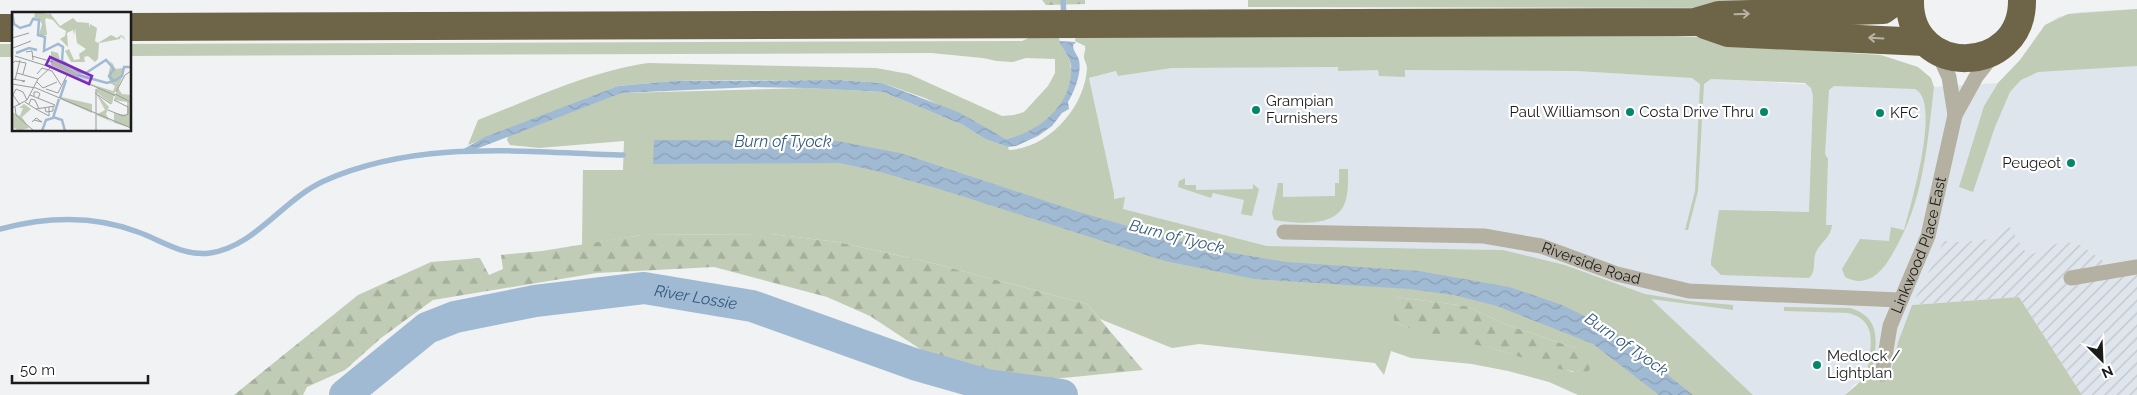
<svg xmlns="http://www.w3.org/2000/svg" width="2137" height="395" font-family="Raleway,sans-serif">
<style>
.built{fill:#dfe5ec}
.industrial{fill:url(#industrial-furrows)}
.green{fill:#c0ccb6;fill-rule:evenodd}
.forest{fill:url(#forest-firs)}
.water{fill:url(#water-waves)}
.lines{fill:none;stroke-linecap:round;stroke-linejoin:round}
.stream{stroke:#a1bad3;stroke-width:5.5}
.river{stroke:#a1bad3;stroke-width:32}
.street{stroke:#b4b0a2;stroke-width:15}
.highway{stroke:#6e6548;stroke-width:28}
.oneway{stroke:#b6b2a4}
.poi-dot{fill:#04866a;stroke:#fff;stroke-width:2}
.labels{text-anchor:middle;stroke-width:4.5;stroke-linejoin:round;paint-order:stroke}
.poi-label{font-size:15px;fill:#1b1b1c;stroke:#fff;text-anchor:start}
.street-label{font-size:15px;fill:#1b1b1c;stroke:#fff}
.water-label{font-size:16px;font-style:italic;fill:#32597d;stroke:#fff}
.inset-river{fill:none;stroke:#a1bad3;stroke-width:2.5}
.inset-road{fill:none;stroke:#9b9c9d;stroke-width:1}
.view{fill:#7b2cbf;fill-opacity:0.15;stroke:#7b2cbf;stroke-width:2.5}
.inset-edge{fill:none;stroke:#1b1b1c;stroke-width:2.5}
</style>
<defs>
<pattern id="industrial-furrows" width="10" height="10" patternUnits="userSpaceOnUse" patternTransform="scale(1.25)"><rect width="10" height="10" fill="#dfe5ec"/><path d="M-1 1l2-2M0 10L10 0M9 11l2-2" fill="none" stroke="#bfc4ca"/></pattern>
<pattern id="forest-firs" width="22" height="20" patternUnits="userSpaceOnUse" patternTransform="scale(1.25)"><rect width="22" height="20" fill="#c0ccb6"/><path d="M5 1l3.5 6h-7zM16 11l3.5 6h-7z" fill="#a4af9c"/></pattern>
<pattern id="water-waves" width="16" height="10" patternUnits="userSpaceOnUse" patternTransform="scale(1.25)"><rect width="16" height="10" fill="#a1bad3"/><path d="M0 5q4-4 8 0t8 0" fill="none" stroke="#8a9fb5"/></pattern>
</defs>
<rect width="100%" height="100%" fill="#f1f2f3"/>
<polygon class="built" points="2137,9 2137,267 2116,270 2081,245 2055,244 2028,257 2010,228 1988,239 1963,242 1944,241 1912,305 1898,342 1891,376 1855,384 1845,395 1753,395 1645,294 1565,265 1503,250 1267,246 1122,209 1114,199 1114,193 1089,78 1117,71 1118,76 1172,68 1338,67 1405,70 1576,71 1834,86 1934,87 1998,83 2020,60 2045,25 2058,17 2080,12"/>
<polygon class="industrial" points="2010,227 2028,256 2055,244 2067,242 2081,245 2116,270 2137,267 2137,395 2082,395 2019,297 1912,305 1944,241 1963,242 1988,239"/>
<g class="green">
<polygon points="1248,0 1867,0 1779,8 1248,7"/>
<polygon points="2137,9 2137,66 2038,72 2021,80 2010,92 1995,127 1973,192 1959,187 1984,106 1998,83 2020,60 2045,25 2068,14"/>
<path d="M1058 32C1058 44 1068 51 1070 63 1079 101 1039 133 1006 139L925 98 882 83 839 80H743L674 81 618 86 468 145 478 120C534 98 588 72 648 63L876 68 909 74 1002 116 1014 115 1024 112 1048 86 1055 73V59L1026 58 1013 62 997 61 983 58 931 53 130 56V44L1022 41 1039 33Z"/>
<path d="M1565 32 1702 37 1803 50 1881 55 1918 67 1931 78 1934 87C1927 145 1924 201 1893 253 1883 271 1868 289 1845 277L1842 269 1860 239 1889 241 1891 227 1904 230C1910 207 1942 101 1915 89L1834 86 1829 90 1825 154 1828 159 1826 225H1832C1831 237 1821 242 1816 252 1812 261 1817 271 1809 278L1721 275 1711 265V261L1719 210 1809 212 1813 96 1811 88 1805 83 1711 79 1704 84 1698 191 1688 230H1685L1695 191 1700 84 1692 78 1576 71 1405 70V77L1379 76 1378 70 1338 71V67L1172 68 1118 76 1116 71 1089 78 1114 193V199L1125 197 1123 209 1267 246 1503 250 1565 265 1645 294 1689 301 1733 305V310L1651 299 1753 395H1578L1549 382 1508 371 1472 364 1411 358 1391 351 1384 375 1375 363 1199 344 1172 348 1100 319 1087 304 932 263 838 242 771 234 641 235 582 245 583 170H623L624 141 539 148 510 145 507 140 508 136 622 93 806 88 883 92 963 125 985 139 1008 147 1009 150C1049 148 1085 107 1087 68 1087 64 1084 61 1084 57 1084 52 1086 51 1085 46L1075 41 1076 33ZM1396 297 1466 306 1505 324 1575 348 1573 372C1537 362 1501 350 1464 341 1440 335 1416 334 1394 321Z"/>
<rect x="0" y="44" width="14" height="13"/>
<path d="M1339 169H1348C1348 181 1349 196 1343 207 1331 228 1294 223 1274 220L1272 213 1278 183H1283V197L1335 196V183H1339Z"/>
<polygon points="1185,178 1185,185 1196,185 1196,190 1253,189 1253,184 1259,189 1252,216 1241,214 1244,200 1213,193 1211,198 1178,187 1179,181"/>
<path d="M2019 297 2082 395H1845L1867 376C1869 350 1881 321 1848 313L1784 311V307L1850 308C1885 318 1875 348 1872 375L1890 376 1898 342 1912 305Z"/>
</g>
<g class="forest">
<polygon points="1042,0 1085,0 1085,4 1046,5"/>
<polygon points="771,234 838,242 932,263 1087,304 1143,370 1033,381 940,362 870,316 827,297 714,267 597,273 433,300 381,338 345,370 307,387 303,395 234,395 358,295 431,262 480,258 489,275 503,269 501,255 542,251 641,235"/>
<path d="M1396 297 1466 306 1505 324 1575 348 1595 359 1588 372C1557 373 1525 357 1494 349 1461 340 1424 338 1394 321L1393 306Z"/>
</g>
<g class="water">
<path d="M1059 41 1076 42 1073 45C1073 51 1077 54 1079 60 1082 73 1074 92 1068 102L1069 109 1062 113 1052 126 1038 136 1016 146 1008 147 985 139 963 125 883 92 806 88 754 87 622 93 471 151H460L485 137 618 86 674 81 839 80 882 83 958 112 1006 139C1040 132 1074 103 1071 66 1070 57 1063 49 1059 41Z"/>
<polygon points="654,140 837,141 900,153 1079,212 1203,248 1286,262 1419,271 1509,287 1562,305 1609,328 1693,395 1659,395 1593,344 1497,306 1454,295 1409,289 1255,279 1165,261 946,191 877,171 840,163 653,164"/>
</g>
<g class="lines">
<g class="stream">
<polyline points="1063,0 1064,18"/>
<path d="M0 229C45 217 94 215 138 232 161 240 184 257 210 253 256 246 282 200 324 181 418 139 522 152 623 155"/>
</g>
<path class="river" id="s1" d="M345 395 427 328 455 317 535 301 644 288 752 306 914 364 987 385 1062 395"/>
<g class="street">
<polyline points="1937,51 1949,77 1955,115"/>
<path id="s2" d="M1284 232 1484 236 1541 246 1617 274 1689 291 1899 300"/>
<polyline points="2071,278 2137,267"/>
<path id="s3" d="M1882 374 1890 326 1928 236 1955 115 1976 77 1994 54"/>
</g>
<g class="highway">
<path d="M1910 0C1908 78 2023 77 2022 0"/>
<polyline points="1705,25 1728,33 1925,42"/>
<polyline points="130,27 1695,22 1719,15 1883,10 1897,0"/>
<polyline points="0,28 14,28"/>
</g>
</g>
<defs><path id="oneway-shaft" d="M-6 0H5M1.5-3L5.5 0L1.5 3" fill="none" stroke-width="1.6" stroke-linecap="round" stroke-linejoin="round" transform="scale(1.25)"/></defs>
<g class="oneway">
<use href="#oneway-shaft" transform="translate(1742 14) rotate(-2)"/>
<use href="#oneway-shaft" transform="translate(1876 38) rotate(-177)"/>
</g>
<g class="poi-dot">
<circle cx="1256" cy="110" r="5"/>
<circle cx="1630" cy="112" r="5"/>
<circle cx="1764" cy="112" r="5"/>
<circle cx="1880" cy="113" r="5"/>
<circle cx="2071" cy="163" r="5"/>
<circle cx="1817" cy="365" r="5"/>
</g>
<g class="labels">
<g class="poi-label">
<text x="1266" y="106">Grampian<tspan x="1266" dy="17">Furnishers</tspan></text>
<text x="1620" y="117" text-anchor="end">Paul Williamson</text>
<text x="1754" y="117" text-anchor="end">Costa Drive Thru</text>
<text x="1890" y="118">KFC</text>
<text x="2061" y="168" text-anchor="end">Peugeot</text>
<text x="1827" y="361">Medlock /<tspan x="1827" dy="17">Lightplan</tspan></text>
</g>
<g class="street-label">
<text dy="5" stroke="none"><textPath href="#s3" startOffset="135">Linkwood Place East</textPath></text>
<text dy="5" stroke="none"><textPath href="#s2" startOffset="311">Riverside Road</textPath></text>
</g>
<g class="water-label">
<text x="783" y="147">Burn of Tyock</text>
<text transform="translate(1177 236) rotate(14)" y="6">Burn of Tyock</text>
<text dy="6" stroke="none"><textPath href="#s1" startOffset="380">River Lossie</textPath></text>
<text transform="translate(1627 344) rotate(35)" y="6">Burn of Tyock</text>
</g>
</g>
<g transform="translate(12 12)">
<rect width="119" height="119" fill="#f1f2f3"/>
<path d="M39 39 46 41 49 51 67 62 66 65 82 73 101 79 103 74 98 71 105 70 100 92 84 80 85 75 39 53ZM105 78 119 91V116L103 111 84 103 93 98 84 81 97 95 94 102 97 108 102 110V101L115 103V90L102 88ZM49 85 80 92V101L48 87Z" fill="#c0ccb6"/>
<path d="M38 1 48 14 61 6 65 10 77 11V16L78 12 85 16 83 29 86 31 99 23 105 26 109 23 112 25 113 28 109 24 108 27 87 31 86 47 83 50 76 44 72 45 73 50H59L53 39 57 37 62 48 68 47 67 42 74 37 65 31 63 16 62 23 61 18 55 21 56 35 48 27 53 24 54 19 47 15 41 8 34 6 32 11V7ZM97 48 101 52 103 57 112 56V60L114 55 106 76 110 82 119 83V89L111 86 105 78 101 81 105 70 99 71 96 65 98 55 102 56ZM12 92 19 97 10 105 17 116 6 119 3 116 0 119V100L8 104 11 96H7Z" fill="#c0ccb6"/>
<path d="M23 0 38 2 33 7 35 23H27L30 12 27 7 22 6Z" fill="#c0ccb6"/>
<path class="inset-river" d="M0 0 2 12 8 16 18 13 21 7 27 8 26 23 33 25 32 39 46 32 51 35 50 49 67 60 74 61 94 48 102 57 97 64 102 69 110 64 112 55H119M4 41 17 36 25 38M66 63 95 71 101 69M48 86 54 68M41 105 50 108 53 119M30 119 34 108 41 106 47 87"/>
<path class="inset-road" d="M0 26 17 21M1 36 19 29M14 40 20 39 21 48M3 44 35 54M20 44 41 50M0 52 3 49 14 51 11 62M34 53 102 83M5 61 26 67M25 62 30 56 40 59 49 73M0 67 13 69 10 70M3 68 8 48M25 70 31 76 45 70M0 72 24 76 119 116M34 77 46 81 55 63M84 77V119M104 80 113 63 119 59M83 81 99 92M18 83 43 93M22 84V80H26L28 82 26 86M102 84 103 82 119 90M13 90 24 97 43 94M17 92 19 87 23 88 27 97M8 93 1 83 4 77 11 80 15 88M3 95 4 103 22 119M0 96 15 88 26 67 38 56M33 96 34 100 41 99V94M24 97 37 104V95M96 98 111 104 116 102V95L102 88M20 110 24 106 30 110 22 108"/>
<path class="view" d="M38 45 80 64 77 72 34 53Z"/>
<rect width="119" height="119" class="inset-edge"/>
</g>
<g transform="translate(2102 360) rotate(156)" stroke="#ffffff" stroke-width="4" paint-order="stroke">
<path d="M0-4L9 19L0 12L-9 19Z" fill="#1b1b1c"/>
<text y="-8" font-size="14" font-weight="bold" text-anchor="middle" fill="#1b1b1c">N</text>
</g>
<path d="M12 375v8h136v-8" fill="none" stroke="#1b1b1c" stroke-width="2.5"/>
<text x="20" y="375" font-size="15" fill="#1b1b1c" stroke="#ffffff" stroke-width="4" paint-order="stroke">50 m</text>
</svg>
